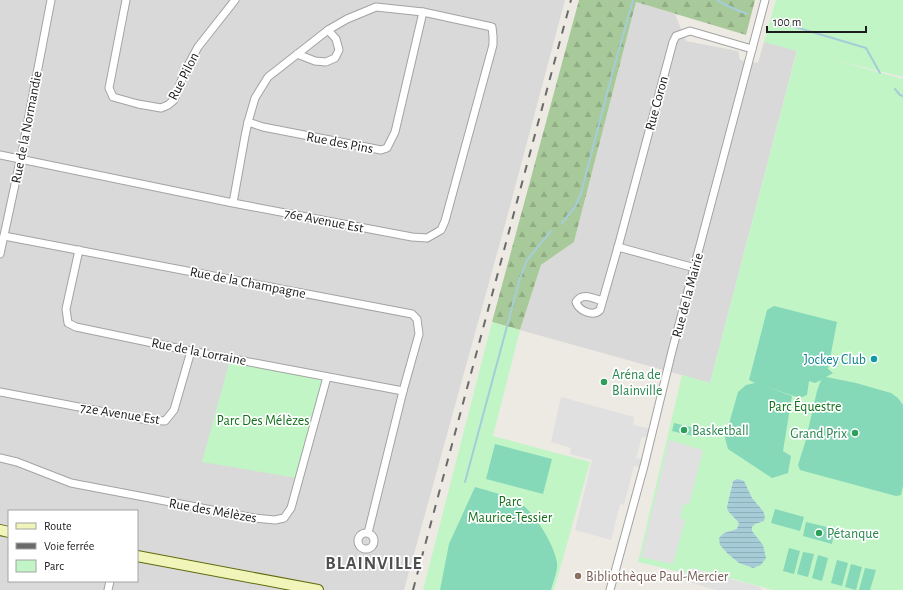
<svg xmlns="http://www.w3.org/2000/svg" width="903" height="590" font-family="'Alegreya Sans',sans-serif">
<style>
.residential{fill:#dad9d9;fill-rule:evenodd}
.forest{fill:url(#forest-firs)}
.park{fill:#c1f5c6;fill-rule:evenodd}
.pitch{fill:#85d8b8}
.parking{fill:#e0e0e0}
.water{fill:url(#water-rules)}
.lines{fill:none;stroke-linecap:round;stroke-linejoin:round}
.stream{stroke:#a6ccd8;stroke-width:2}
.street-casing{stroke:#a3a3a3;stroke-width:9}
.secondary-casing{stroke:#606b0c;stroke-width:12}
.street{stroke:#fff;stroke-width:7}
.secondary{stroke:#f1f5b9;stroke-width:10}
.rail{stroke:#6a6a6a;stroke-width:2;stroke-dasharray:8 8;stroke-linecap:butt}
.culture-dot{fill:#0f9aa8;stroke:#fff;stroke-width:1.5}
.leisure-dot{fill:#2e9e5b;stroke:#fff;stroke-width:1.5}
.education-dot{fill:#8d6e63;stroke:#fff;stroke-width:1.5}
.labels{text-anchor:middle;stroke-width:3.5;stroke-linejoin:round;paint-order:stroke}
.street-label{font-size:14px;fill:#1c1c1c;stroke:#fff}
.culture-label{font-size:14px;fill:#0d838f;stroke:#fff;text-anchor:end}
.leisure-label{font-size:14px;fill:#27864d;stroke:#fff;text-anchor:start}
.park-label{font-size:14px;fill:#12721b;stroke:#fff}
.education-label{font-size:14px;fill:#785e54;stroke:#fff;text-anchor:start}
.district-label{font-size:18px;font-weight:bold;letter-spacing:1px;fill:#4f4f4f;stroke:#fff}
</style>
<defs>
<pattern id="forest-firs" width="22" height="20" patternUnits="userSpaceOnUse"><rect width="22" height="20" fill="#a8ca9a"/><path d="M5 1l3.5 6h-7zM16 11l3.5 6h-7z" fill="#90ad84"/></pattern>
<pattern id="water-rules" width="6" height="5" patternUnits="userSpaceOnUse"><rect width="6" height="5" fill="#a6ccd8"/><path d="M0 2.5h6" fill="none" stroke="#8eafb9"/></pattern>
</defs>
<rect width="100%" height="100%" fill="#edeae3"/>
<g class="residential">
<path d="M0 0H565L506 221 404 590H0ZM9 511H137V581H9Z"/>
<polygon points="636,2 675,14 686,41 738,51 740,60 758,63 764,42 797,50 710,383 520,330 541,265 574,242"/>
</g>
<polygon class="forest" points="579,0 755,0 746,35 636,2 574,242 541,265 520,330 492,322"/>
<g class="park">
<path d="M776 0H903V77L831 59 903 79V590H773L692 568 689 574 638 562 682 375 710 383 797 51 764 42ZM737 479 747 487 752 498 763 511 764 521 755 524 752 527V531L763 546 765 557 753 568 739 563 724 550V533L737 529 739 523 728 511 731 486 733 481Z"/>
<polygon points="492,322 520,330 493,436 590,462 554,590 423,590"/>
<polygon points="230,360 325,378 297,478 202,462"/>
</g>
<g class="pitch">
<polygon points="774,306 837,322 828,369 833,373 826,377 856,383 891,393 898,398 903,405 903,485 901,495 896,496 800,470 798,465 805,443 817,391 821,380 815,383 809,381 807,395 800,398 767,387 792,396 783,451 791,456 788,473 772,478 728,449 725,438 738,392 746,385 755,383 749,380 767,310"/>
<polygon points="674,423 695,428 693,436 672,431"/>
<polygon points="495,444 552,459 543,494 486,479"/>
<path d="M475 487C489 491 509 496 521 504 535 513 555 546 557 563 558 571 553 582 551 590H440L449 544Z"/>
<polygon points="775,509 804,517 800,531 771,523"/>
<polygon points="806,522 835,529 832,544 803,536"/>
<polygon points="789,548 800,551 794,574 783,571"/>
<polygon points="803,552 814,554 808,577 797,574"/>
<polygon points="818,555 828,558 822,581 812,578"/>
<polygon points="837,560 848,563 842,586 831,583"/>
<polygon points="851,564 862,567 856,590 845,587"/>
<polygon points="865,568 876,570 870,590 859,590"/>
</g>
<g class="parking">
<polygon points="561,397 634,417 633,425 651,429 649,438 642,437 636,458 643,459 641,467 634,466 624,505 620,504 611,540 575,530 592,460 570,454 571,448 551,442"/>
<polygon points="669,440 703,450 689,505 683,504 680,518 685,520 673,564 641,557"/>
<polygon points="693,569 760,587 762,590 716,590 689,582"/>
</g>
<polygon class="water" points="737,479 741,480 744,481 752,498 763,511 765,516 764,521 755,524 752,527 752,531 763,545 766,558 761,565 753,568 739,563 728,554 720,545 719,538 724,533 737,529 739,523 728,511 727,507 733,481"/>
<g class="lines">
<g class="stream">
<polyline points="717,0 728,6 747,14"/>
<polyline points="775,21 866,48 880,73"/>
<polyline points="895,89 900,95 903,96"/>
<polyline points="562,223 575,207 581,193 614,67 633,0"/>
<polyline points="465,482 520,278 527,260 551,231"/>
</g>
<defs>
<g id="street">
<polyline points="126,0 109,88 113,97 138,104 161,108 168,105 174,100 185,71 198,47 235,0"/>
<polyline points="297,54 315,61 326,62 335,58 339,50 336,39 328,30"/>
<polyline points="248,122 263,127 366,147 381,150 387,148 395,132 423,12"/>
<polyline points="0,155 233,203 412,237 427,238 441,230 445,221 493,45 493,36 492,27 423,12 376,7 347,19 328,30 268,77 255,98 248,122 245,136 233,203"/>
<polyline points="4,236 412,314 417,319 419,334 403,391 368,533"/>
<polyline points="618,247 695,268"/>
<polyline points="79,250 66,309 68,323 76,327 191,351 403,391"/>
<polyline points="0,254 22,152 51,0"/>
<path d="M602 301C593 298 582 292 576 302 579 311 593 317 600 310L618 247 673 42 676 36 690 31 752 49"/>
<polyline points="0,392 147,420 165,421 174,410 191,351"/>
<polyline points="0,458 17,462 71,483 254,518 275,520 284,518 291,508 327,377"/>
<circle cx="366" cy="541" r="8"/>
<polyline points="108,590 110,581"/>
<polyline points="610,590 644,466 672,351 765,0"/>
</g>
<g id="secondary">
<polyline points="0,530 9,532"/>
<polyline points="137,556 318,590"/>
</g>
</defs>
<use href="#street" class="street-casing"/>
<use href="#secondary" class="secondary-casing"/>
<use href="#street" class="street"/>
<use href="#secondary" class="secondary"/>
<polyline class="rail" points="413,590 571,0"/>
</g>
<circle class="culture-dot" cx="874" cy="359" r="4"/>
<g class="leisure-dot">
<circle cx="604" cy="382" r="4"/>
<circle cx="684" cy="430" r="4"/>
<circle cx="855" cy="433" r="4"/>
<circle cx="819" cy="533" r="4"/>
</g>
<circle class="education-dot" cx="578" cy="576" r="4"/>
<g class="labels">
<g class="street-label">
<text transform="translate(183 76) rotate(-63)" y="5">Rue Pilon</text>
<text transform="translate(656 103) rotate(-75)" y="5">Rue Coron</text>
<text transform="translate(26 127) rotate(-79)" y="5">Rue de la Normandie</text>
<text transform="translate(340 142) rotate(11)" y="5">Rue des Pins</text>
<text transform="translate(324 220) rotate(11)" y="5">76e Avenue Est</text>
<text transform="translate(248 282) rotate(11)" y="5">Rue de la Champagne</text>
<text transform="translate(687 295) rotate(-75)" y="5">Rue de la Mairie</text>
<text transform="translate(199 351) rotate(11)" y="5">Rue de la Lorraine</text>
<text transform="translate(120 413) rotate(9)" y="5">72e Avenue Est</text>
<text transform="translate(213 510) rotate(10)" y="5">Rue des Mélèzes</text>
</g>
<g class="culture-label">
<text x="866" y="364">Jockey Club</text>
</g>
<g class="leisure-label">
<text x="612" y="379">Aréna de<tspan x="612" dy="16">Blainville</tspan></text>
<text x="692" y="435">Basketball</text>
<text x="847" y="438" text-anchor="end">Grand Prix</text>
<text x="827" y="538">Pétanque</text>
</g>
<g class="park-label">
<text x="805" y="411">Parc Équestre</text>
<text x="263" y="425">Parc Des Mélèzes</text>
<text x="510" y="506">Parc<tspan x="510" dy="16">Maurice-Tessier</tspan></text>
</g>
<g class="education-label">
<text x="586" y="581">Bibliothèque Paul-Mercier</text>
</g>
<g class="district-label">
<text x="374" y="569">BLAINVILLE</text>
</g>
</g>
<rect x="8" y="510" width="130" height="72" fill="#ffffff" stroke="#a4a4a4"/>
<rect x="16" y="523" width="20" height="6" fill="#f1f5b9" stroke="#a4a4a4"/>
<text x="44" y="530" font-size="12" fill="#1c1c1c">Route</text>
<rect x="16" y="543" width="20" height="6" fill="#6a6a6a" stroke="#a4a4a4"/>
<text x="44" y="550" font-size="12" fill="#1c1c1c">Voie ferrée</text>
<rect x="16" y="560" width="20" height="12" fill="#c1f5c6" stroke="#a4a4a4"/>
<text x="44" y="570" font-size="12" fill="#1c1c1c">Parc</text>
<path d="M767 26v6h99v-6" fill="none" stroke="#1c1c1c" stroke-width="2"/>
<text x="773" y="26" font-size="12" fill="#1c1c1c" stroke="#ffffff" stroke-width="3" paint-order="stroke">100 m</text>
</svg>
